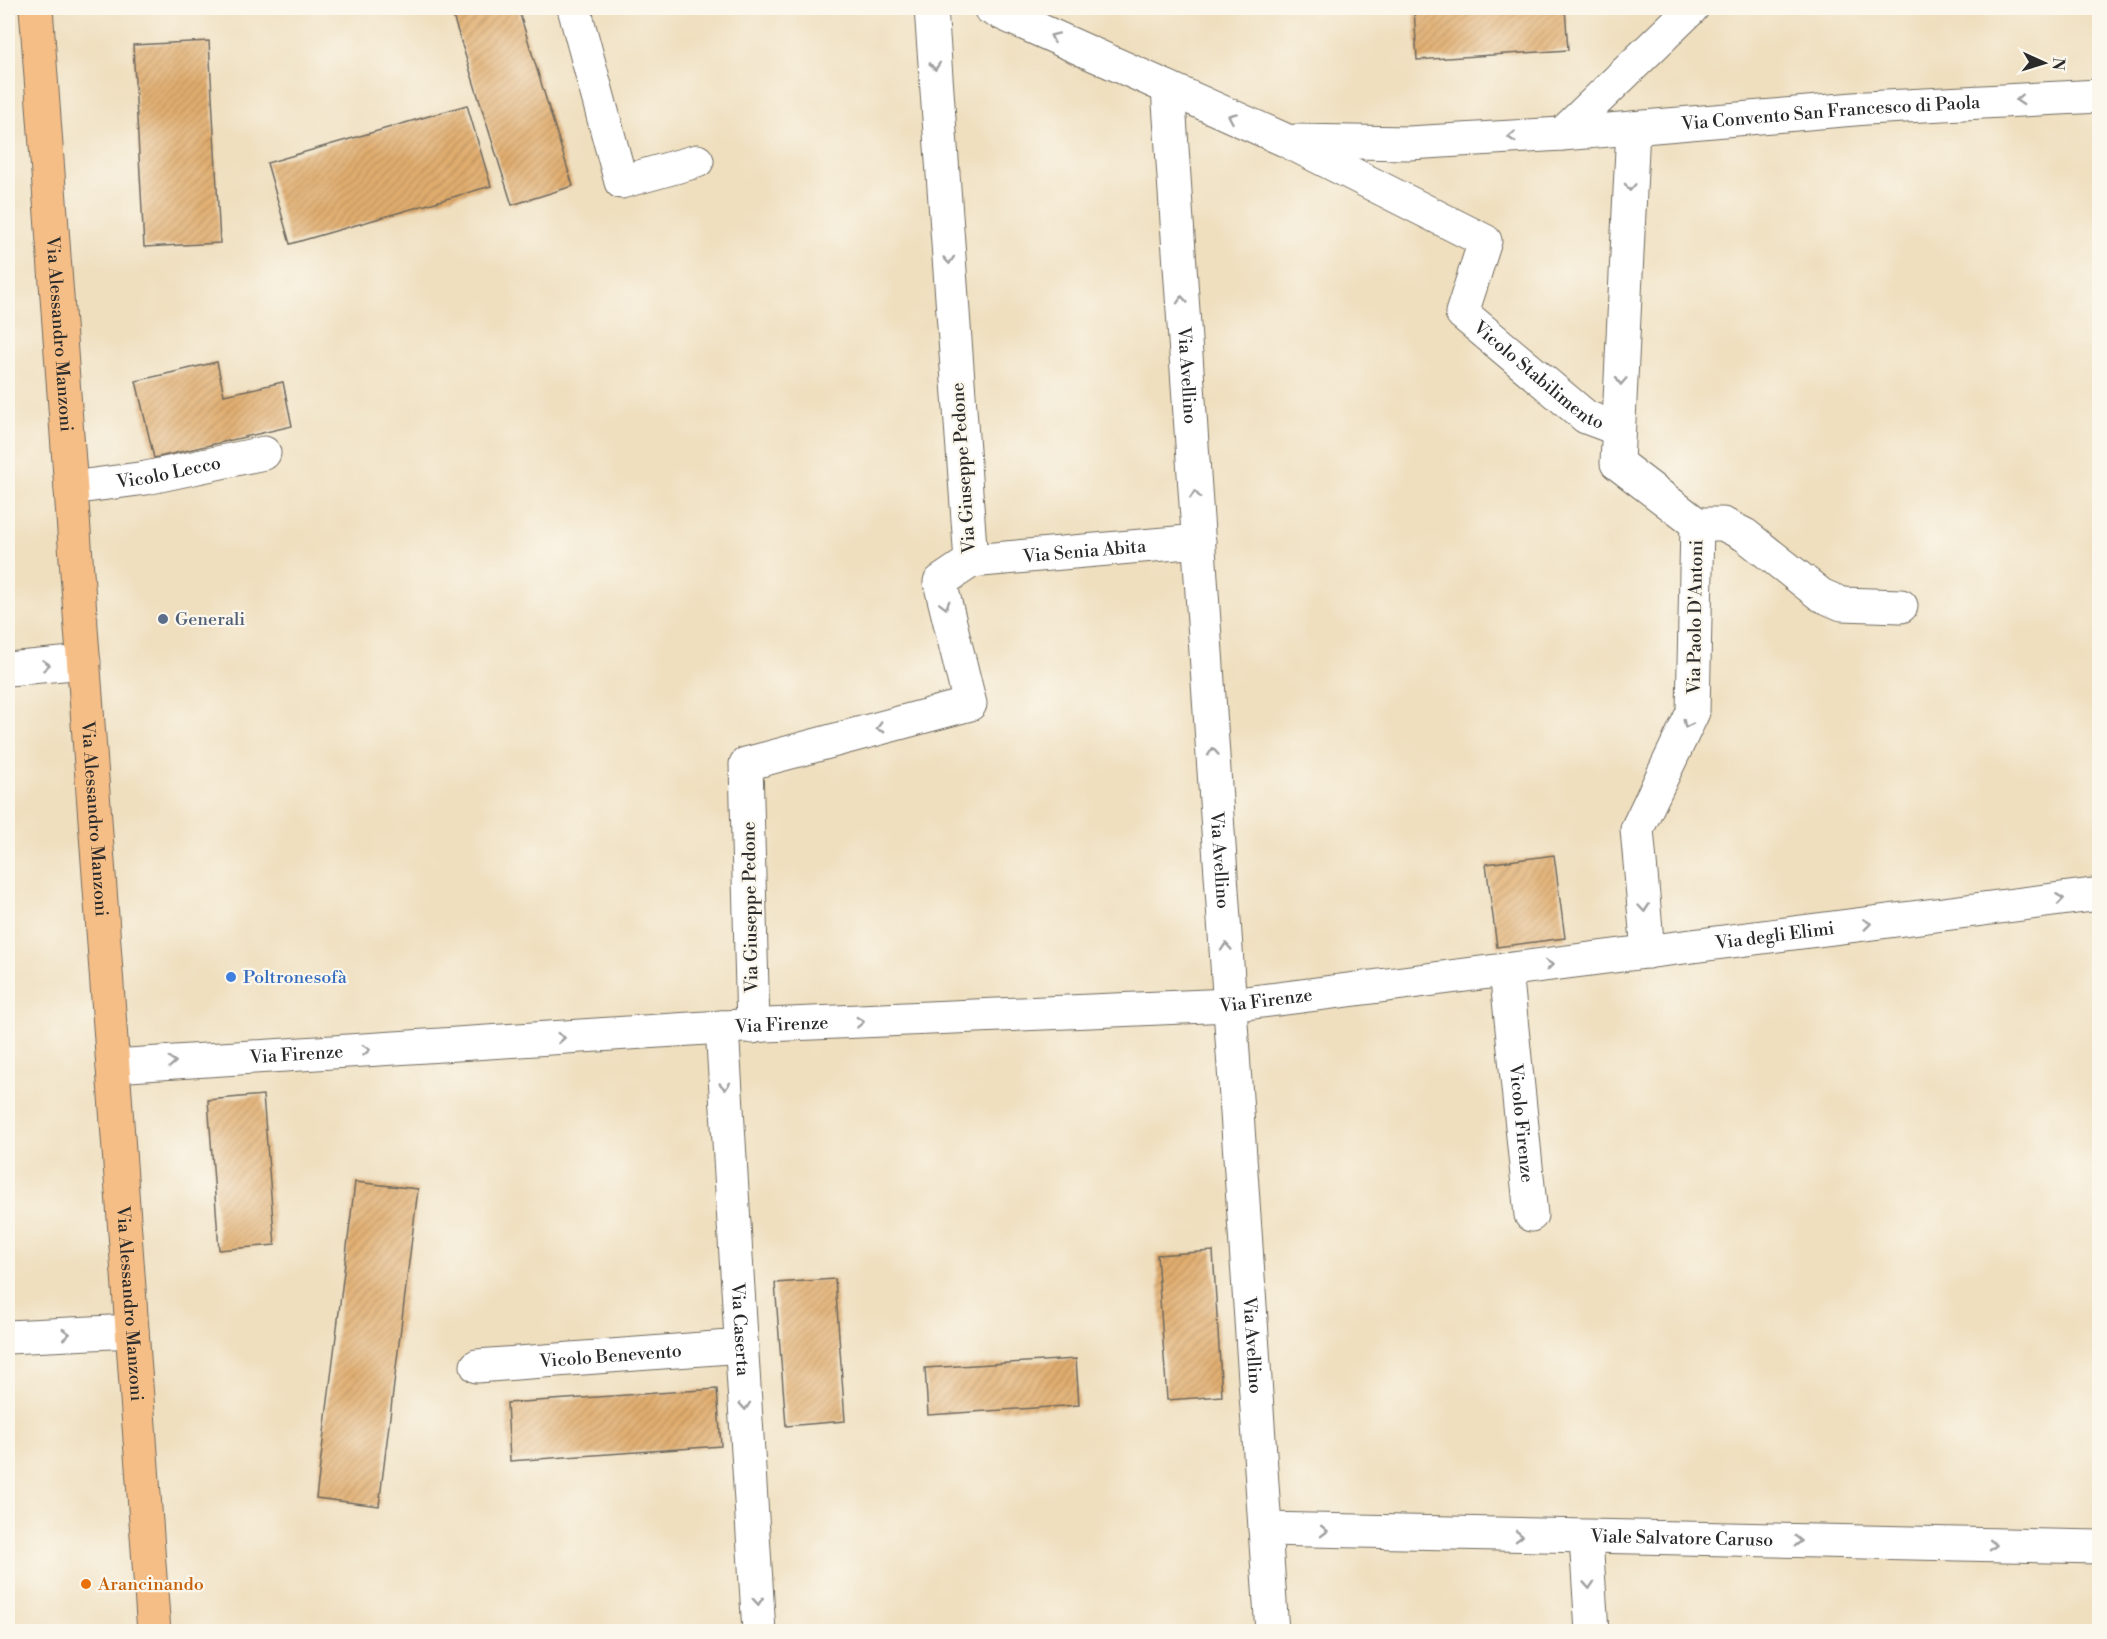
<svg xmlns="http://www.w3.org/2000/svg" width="2107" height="1639" font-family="'Libre Bodoni',serif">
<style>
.building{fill:url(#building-hatch)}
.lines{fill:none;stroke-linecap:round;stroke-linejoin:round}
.minor-casing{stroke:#706a5f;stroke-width:35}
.major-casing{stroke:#706a5f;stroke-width:35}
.minor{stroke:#fff;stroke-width:33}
.major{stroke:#f6be87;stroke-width:33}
.oneway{stroke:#a0a0a0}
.service-dot{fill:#5c6f8a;stroke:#fbf7ec;stroke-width:2}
.shop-dot{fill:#3f7fe0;stroke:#fbf7ec;stroke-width:2}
.food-dot{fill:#e8710a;stroke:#fbf7ec;stroke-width:2}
.labels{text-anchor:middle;stroke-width:4.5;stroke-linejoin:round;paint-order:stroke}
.street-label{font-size:18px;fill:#2b2b2b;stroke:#fbf7ec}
.service-label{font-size:18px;fill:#4e5e75;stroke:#fbf7ec;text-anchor:start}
.shop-label{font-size:18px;fill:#366cbe;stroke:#fbf7ec;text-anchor:start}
.food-label{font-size:18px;fill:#c56008;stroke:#fbf7ec;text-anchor:start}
</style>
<defs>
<pattern id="building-hatch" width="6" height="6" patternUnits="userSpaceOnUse" patternTransform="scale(1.5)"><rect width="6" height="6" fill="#e1ad6e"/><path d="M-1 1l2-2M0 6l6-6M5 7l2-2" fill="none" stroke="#b78d5b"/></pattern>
</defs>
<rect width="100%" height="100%" fill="#fbf7ec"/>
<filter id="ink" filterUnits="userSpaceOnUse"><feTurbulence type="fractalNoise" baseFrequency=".0167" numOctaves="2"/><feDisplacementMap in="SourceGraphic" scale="12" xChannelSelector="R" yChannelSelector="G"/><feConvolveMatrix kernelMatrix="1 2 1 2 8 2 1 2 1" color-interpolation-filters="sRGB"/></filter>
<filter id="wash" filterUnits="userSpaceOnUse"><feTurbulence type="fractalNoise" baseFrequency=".008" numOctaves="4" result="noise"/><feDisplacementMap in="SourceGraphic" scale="24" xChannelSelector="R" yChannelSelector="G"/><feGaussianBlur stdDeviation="1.35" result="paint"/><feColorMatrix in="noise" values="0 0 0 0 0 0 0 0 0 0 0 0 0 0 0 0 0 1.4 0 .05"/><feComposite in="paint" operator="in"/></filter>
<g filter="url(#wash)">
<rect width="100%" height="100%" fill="#efdfbf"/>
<g id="blocks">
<g class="building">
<polygon points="480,8 518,8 573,186 512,205 453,16"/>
<polygon points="1414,8 1565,8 1568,50 1417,60"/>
<polygon points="209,41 220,243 144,247 133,45"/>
<polygon points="467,105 491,186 290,244 267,163"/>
<polygon points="217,362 224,395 283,382 292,426 154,458 136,381"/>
<polygon points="1554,855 1565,938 1497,947 1486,864"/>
<polygon points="263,1095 275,1245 219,1250 208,1100"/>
<polygon points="355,1182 418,1189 379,1506 316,1498"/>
<polygon points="1213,1251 1222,1396 1167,1400 1157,1255"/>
<polygon points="835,1279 845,1421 786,1426 775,1283"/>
<polygon points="1076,1359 1079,1405 928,1415 925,1368"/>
<polygon points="717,1389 721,1446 510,1461 507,1403"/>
</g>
</g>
</g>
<g filter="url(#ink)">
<use href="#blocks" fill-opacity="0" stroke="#706a5f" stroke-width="1.5"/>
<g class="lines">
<defs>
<g id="minor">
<polyline points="574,8 621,182 697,161"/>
<path id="s1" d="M990 8 1285 140 1485 241 1462 313 1586 417 1618 429"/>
<path id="s2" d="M1168 88 1272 1632"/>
<polyline points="1633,128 1617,463 1697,524 1693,712 1637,829 1648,952"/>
<polyline points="1562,134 1692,8"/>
<path id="s3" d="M1296 141 1409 143 1562 134 1866 108 2100 96"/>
<path id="s4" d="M71 488 146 478 264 453"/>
<polyline points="1697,524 1723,524 1745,535 1821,595 1842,604 1901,606"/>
<path id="s5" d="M971 561 1199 541"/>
<polyline points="8,669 84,662"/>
<path id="s6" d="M1506 970 1531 1215"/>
<path id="s7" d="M722 1027 759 1632"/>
<polyline points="753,1027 746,764 970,704 940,582 971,561 931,8"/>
<path id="s8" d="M113 1066 722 1027 1230 1005 2100 894"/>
<polyline points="8,1337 132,1331"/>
<path id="s9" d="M477 1366 742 1346"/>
<path id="s10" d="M1265 1529 2100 1547"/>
<polyline points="1586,1538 1592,1632"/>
</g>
<g id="major">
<path id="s11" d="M36 8 154 1632"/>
</g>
</defs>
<use href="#minor" class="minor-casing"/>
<use href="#major" class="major-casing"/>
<use href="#minor" class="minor"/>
<use href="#major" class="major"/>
</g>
<defs><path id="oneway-chevron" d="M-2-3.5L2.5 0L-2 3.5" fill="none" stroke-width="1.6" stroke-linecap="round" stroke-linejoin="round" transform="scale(1.5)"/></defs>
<g class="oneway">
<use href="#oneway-chevron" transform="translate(1054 37) rotate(-156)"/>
<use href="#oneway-chevron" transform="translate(935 66) rotate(86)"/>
<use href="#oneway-chevron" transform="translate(2020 100) rotate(177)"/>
<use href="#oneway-chevron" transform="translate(1232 117) rotate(-156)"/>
<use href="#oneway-chevron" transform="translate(1512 137) rotate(177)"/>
<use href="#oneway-chevron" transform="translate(1630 187) rotate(93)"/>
<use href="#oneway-chevron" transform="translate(949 260) rotate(86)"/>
<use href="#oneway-chevron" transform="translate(1182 300) rotate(-94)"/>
<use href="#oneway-chevron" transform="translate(1621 381) rotate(93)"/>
<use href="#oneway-chevron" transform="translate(1195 495) rotate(-94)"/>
<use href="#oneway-chevron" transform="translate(945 605) rotate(76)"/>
<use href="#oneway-chevron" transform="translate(46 665) rotate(-5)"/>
<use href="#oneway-chevron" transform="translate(1687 724) rotate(115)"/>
<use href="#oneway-chevron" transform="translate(880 728) rotate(165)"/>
<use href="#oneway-chevron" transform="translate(1213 752) rotate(-94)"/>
<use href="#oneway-chevron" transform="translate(2060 899) rotate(-7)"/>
<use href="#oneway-chevron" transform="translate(1644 908) rotate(85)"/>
<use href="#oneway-chevron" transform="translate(1867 924) rotate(-7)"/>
<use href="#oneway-chevron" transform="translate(1226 947) rotate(-94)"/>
<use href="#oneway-chevron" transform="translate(1549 965) rotate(-7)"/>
<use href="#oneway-chevron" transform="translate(860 1022) rotate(-3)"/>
<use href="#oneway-chevron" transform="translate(561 1038) rotate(-4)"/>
<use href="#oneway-chevron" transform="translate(366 1050) rotate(-4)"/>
<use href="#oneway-chevron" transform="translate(172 1062) rotate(-4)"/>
<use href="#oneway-chevron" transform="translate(725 1086) rotate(86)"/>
<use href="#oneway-chevron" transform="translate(66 1334) rotate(-3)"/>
<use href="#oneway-chevron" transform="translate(745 1406) rotate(86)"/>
<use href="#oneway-chevron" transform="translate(1324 1531) rotate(1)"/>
<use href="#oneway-chevron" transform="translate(1519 1536) rotate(1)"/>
<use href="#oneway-chevron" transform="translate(1798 1541) rotate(1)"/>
<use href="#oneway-chevron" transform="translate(1993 1545) rotate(1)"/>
<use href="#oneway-chevron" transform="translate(1589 1585) rotate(86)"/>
<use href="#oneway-chevron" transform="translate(758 1601) rotate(86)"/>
</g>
</g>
<circle class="service-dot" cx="163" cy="619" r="6"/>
<circle class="shop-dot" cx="231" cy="977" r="6"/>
<circle class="food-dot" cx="86" cy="1584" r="6"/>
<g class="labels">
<g class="street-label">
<text dy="6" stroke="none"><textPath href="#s3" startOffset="536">Via Convento San Francesco di Paola</textPath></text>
<text dy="6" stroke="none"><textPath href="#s11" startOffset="327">Via Alessandro Manzoni</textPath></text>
<text dy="6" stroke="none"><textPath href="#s1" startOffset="722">Vicolo Stabilimento</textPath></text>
<text dy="6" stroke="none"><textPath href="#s2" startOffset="288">Via Avellino</textPath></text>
<text transform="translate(963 468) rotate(-94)" y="6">Via Giuseppe Pedone</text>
<text dy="6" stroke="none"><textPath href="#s4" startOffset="99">Vicolo Lecco</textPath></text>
<text dy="6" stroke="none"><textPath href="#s5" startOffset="114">Via Senia Abita</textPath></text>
<text transform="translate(1695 617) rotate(-89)" y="6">Via Paolo D'Antoni</text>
<text dy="6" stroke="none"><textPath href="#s11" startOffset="813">Via Alessandro Manzoni</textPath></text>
<text dy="6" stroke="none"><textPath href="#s2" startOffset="774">Via Avellino</textPath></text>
<text transform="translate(750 907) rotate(-91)" y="6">Via Giuseppe Pedone</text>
<text dy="6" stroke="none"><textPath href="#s8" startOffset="1668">Via degli Elimi</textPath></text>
<text dy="6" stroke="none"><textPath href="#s8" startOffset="1155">Via Firenze</textPath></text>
<text dy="6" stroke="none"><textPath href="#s8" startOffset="670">Via Firenze</textPath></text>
<text dy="6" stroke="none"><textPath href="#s8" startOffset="184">Via Firenze</textPath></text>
<text dy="6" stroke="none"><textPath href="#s6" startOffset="154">Vicolo Firenze</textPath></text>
<text dy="6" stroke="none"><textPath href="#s11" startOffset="1299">Via Alessandro Manzoni</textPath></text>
<text dy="6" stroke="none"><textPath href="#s7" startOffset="303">Via Caserta</textPath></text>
<text dy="6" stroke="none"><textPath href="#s2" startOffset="1260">Via Avellino</textPath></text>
<text dy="6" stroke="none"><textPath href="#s9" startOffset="134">Vicolo Benevento</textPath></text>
<text dy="6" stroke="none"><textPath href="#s10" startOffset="417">Viale Salvatore Caruso</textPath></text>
</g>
<g class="service-label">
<text x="175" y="625">Generali</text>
</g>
<g class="shop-label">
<text x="243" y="983">Poltronesofà</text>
</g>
<g class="food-label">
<text x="98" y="1590">Arancinando</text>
</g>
</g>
<rect width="2107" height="1639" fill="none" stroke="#fbf7ec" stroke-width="30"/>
<g transform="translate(2044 63) rotate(94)" stroke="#fbf7ec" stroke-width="4.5" paint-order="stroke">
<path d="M0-4.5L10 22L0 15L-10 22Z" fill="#2b2b2b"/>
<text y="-9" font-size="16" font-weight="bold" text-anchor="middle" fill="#2b2b2b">N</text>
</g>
</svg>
